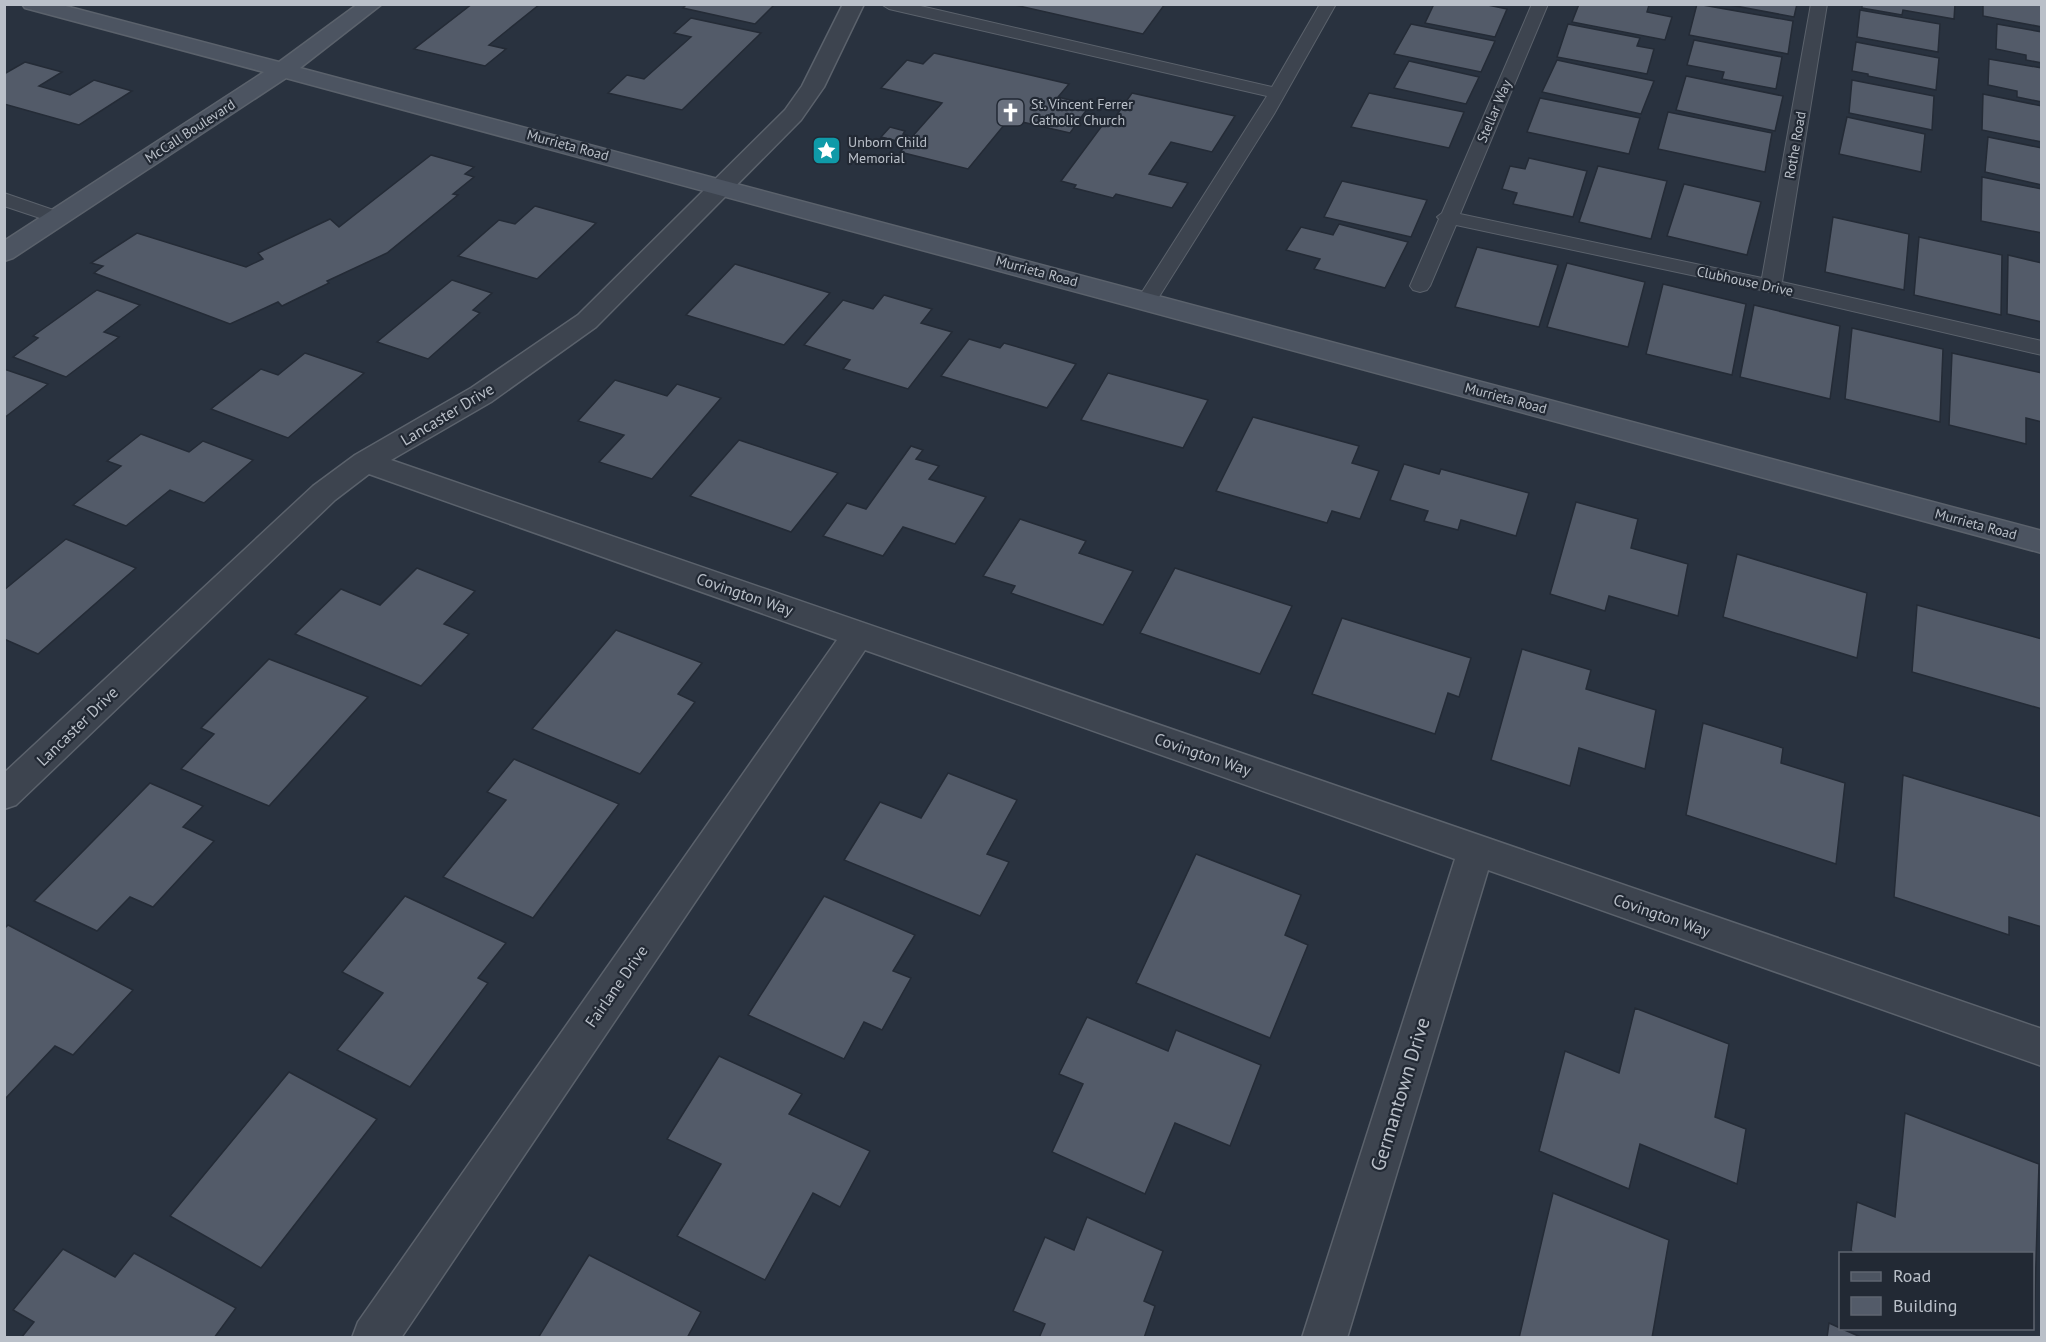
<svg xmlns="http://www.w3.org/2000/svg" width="2046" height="1342" font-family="'PT Sans',sans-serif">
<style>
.building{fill:#535b69;stroke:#242b36;stroke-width:1.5}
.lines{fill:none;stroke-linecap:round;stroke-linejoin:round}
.lane-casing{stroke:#5b626c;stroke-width:2}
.street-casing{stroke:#5b626c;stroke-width:3}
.secondary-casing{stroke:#5b626c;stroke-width:3}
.lane{fill:#3d444f;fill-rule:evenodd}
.street{fill:#3d444f;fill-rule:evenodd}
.secondary{fill:#4c5461;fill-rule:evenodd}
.labels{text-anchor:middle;stroke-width:4.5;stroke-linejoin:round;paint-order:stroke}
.far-poi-label{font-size:14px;fill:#bac0c9;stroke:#222934;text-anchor:start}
.far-street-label{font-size:14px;fill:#bac0c9;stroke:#222934}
.street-label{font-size:16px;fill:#bac0c9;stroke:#222934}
.near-street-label{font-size:20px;fill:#bac0c9;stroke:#222934}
</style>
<rect width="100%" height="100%" fill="#29323f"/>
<g class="building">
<polygon points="472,4 540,4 489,45 506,49 485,66 414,49"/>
<polygon points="687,4 775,4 755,24 683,8"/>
<polygon points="1010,4 1165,4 1143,34"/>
<polygon points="1434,4 1483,4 1507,9 1495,37 1425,23"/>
<polygon points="1579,4 1647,4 1649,5 1647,12 1672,17 1665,40 1572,22"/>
<polygon points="1697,4 1793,21 1788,54 1689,35"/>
<polygon points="1725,4 1797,4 1794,17"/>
<polygon points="1862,4 1955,4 1954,19 1903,10 1902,15 1862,8"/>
<polygon points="1983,4 2042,4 2042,27 1983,16"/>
<polygon points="1860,10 1940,24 1938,52 1857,37"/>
<polygon points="691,18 761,33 682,110 608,93 627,75 644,79 691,37 674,33"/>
<polygon points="1411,24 1495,41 1481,72 1394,54"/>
<polygon points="1568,24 1640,38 1637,46 1654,49 1647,74 1557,57"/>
<polygon points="1997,24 2042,32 2042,63 2026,60 2026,55 1996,49"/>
<polygon points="1694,40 1782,57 1776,89 1722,79 1724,72 1687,65"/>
<polygon points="1856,42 1939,58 1936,90 1868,76 1868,74 1852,71"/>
<polygon points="934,53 1069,84 1058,97 1090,105 1070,133 1009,119 968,169 900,152 910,141 900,138 897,141 881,137 890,127 905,131 903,134 912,137 942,103 881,88 907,60 923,64"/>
<polygon points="1989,59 2042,68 2042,102 2017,97 2017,91 1988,85"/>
<polygon points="1557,60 1654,81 1641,114 1542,92"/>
<polygon points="1409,61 1479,77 1466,104 1394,88"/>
<polygon points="25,62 62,72 39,86 70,95 94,80 132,91 79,125 4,104 4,74"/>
<polygon points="1686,76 1783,96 1775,131 1676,110"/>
<polygon points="1852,80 1934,96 1932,130 1849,113"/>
<polygon points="1132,93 1235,116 1212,152 1171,142 1149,174 1188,183 1172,208 1116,194 1113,198 1074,188 1076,185 1061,181 1104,123 1116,126 1121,120 1114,119"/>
<polygon points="1369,93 1464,112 1449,148 1351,127"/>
<polygon points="1983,94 2042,106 2042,142 1982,130"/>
<polygon points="1540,98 1640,118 1629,154 1527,132"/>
<polygon points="1668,112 1772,133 1765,172 1658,149"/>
<polygon points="1847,117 1925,134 1921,172 1839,154"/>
<polygon points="1988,137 2042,148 2042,185 1985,172"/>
<polygon points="431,155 474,167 465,174 474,177 453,194 458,195 387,253 327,281 329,283 282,306 278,302 230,324 94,273 103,266 91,263 137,233 246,267 263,259 258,253 330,219 339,227"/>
<polygon points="1529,158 1587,171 1573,217 1513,204 1517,193 1502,189 1510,166 1525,169"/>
<polygon points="1598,166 1667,181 1651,239 1579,222"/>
<polygon points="1982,177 2042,189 2042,233 1981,221"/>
<polygon points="1342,181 1427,200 1411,237 1324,217"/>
<polygon points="1684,184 1761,202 1747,255 1667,236"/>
<polygon points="535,206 596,223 537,279 458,256 499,220 515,224"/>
<polygon points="1833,217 1909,234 1904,290 1825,272"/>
<polygon points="1339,224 1408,242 1385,288 1314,269 1320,259 1286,250 1301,227 1333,235"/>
<polygon points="1919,237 2002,255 2001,315 1914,295"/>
<polygon points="1477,247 1558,265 1539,327 1455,307"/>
<polygon points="2008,255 2042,263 2042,322 2007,314"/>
<polygon points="1567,263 1645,282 1628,347 1547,327"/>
<polygon points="735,264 830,293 784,345 686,315"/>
<polygon points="452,280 492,293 473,310 480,313 428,359 377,342"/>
<polygon points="1663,284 1746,304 1732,375 1646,354"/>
<polygon points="97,290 140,305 104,332 119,337 66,377 13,357 38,338 33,336"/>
<polygon points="884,295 932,309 921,323 952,332 908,389 843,369 850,360 804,345 843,300 873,309"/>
<polygon points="1754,305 1840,326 1830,399 1740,377"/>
<polygon points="1852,328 1943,349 1940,422 1845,399"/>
<polygon points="969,339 1000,348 1004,343 1076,364 1047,408 941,376"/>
<polygon points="305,353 364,373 288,438 211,409 261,369 278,375"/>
<polygon points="1952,353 2042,373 2042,422 2026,418 2026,444 1949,425"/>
<polygon points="4,369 48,384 4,418"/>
<polygon points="1108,373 1208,400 1183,448 1081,420"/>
<polygon points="615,380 667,396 677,384 721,398 652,479 599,462 624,435 578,421"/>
<polygon points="1253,417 1359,446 1352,463 1379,471 1360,519 1332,511 1327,523 1216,491"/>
<polygon points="141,434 189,452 203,441 253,460 204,503 170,490 126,526 73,505 121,466 107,461"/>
<polygon points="739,440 838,473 791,532 690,496"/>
<polygon points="911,446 923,450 916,459 939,466 929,479 986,497 955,544 903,527 883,556 823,536 847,503 866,509"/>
<polygon points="1404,464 1439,474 1441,469 1529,493 1516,536 1461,520 1458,530 1424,521 1428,511 1390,500"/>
<polygon points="1576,502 1638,519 1631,548 1688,564 1678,616 1609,596 1605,611 1550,594"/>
<polygon points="1020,519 1086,541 1079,553 1133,571 1103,625 1011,593 1015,586 983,576"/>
<polygon points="66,539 136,568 38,654 4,639 4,590"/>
<polygon points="1737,554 1867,593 1857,658 1723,617"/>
<polygon points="417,568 475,591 444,624 469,634 421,686 295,634 341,589 380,605"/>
<polygon points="1175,568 1292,606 1260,674 1140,633"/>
<polygon points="1917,605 2042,639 2042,709 1912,672"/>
<polygon points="1342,618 1471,658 1459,697 1448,693 1435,734 1312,694"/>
<polygon points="616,630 702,663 678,694 695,702 640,774 532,729"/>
<polygon points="1522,649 1591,670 1586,689 1656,710 1645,769 1579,748 1570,786 1491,760"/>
<polygon points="269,659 368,697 269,806 181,769 214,734 201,728"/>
<polygon points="1703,723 1783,748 1781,763 1845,783 1836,864 1686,815"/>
<polygon points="514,759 619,804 533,918 443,877 506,800 487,792"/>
<polygon points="948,773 1017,800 987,854 1009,862 980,916 844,860 880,802 921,818"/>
<polygon points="1903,775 2042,817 2042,927 2009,917 2009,935 1894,897"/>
<polygon points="150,783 203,806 183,827 214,841 153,907 130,897 97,931 34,901"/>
<polygon points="1196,854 1301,895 1285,935 1308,945 1270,1038 1136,983"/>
<polygon points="405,896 506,943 478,978 488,983 410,1087 337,1050 383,993 342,972"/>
<polygon points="824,896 915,935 893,971 911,978 882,1030 864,1022 844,1059 748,1015"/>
<polygon points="8,925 133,990 73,1055 55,1046 4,1100 4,929"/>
<polygon points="1635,1008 1729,1044 1715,1117 1746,1129 1737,1184 1640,1144 1629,1189 1539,1151 1565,1051 1619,1073"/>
<polygon points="1087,1017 1168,1051 1176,1030 1261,1065 1230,1146 1175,1123 1145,1194 1052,1152 1083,1084 1059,1074"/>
<polygon points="719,1056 802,1094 789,1114 870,1151 840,1207 813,1193 765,1280 677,1236 721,1164 667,1139"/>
<polygon points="289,1072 377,1119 261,1268 170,1216"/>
<polygon points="1905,1113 2039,1164 2034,1325 2032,1254 1857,1254 1851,1251 1857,1202 1895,1217"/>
<polygon points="1553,1193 1669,1240 1652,1338 1519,1338"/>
<polygon points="1087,1217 1163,1251 1144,1301 1155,1306 1144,1338 1039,1338 1045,1324 1013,1311 1045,1237 1074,1250"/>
<polygon points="63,1249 115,1277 134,1253 236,1308 214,1338 21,1338 34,1322 13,1310"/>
<polygon points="589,1255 701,1312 687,1338 538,1338"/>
<polygon points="1829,1323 1840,1328 1863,1338 1827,1338"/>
</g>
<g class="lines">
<defs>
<g id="lane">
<polygon points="881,4 912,4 1272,87 1320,4 1336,4 1274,114 1157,300 1154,304 1147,306 1140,304 1137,300 1267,96 889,9"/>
<polygon points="1532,4 1548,4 1460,214 1762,278 1811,4 1827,4 1782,282 2042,341 2042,355 1771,292 1456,225 1430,286 1427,290 1420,292 1413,290 1410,286 1439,219 1437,217 1442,213"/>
<polygon points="4,193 65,214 68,218 65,222 58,224 4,206"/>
</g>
<polygon id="street" points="843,4 864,4 824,87 801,120 596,327 491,402 391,460 2042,1029 2042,1066 1488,870 1347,1338 1302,1338 1455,859 865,650 401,1338 352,1338 358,1322 837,640 369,474 335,500 16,805 4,809 4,773 313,486 355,455 471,388 578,315 785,110 802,86"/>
<polygon id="secondary" points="22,4 58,4 279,62 358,4 382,4 300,68 2042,531 2042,553 286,78 13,258 4,261 4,241 264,72 25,8"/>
</defs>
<use href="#lane" class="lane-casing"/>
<use href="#street" class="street-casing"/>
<use href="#secondary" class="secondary-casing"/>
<use href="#lane" class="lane"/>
<use href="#street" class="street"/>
<use href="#secondary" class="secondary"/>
</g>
<defs>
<symbol id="church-square" viewBox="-11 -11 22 22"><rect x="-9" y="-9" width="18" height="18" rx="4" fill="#6b7280" stroke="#222934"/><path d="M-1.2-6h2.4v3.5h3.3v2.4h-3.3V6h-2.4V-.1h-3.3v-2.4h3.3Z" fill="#fff"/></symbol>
<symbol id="sight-square" viewBox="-11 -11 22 22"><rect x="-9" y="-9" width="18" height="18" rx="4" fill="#0f9aa8" stroke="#222934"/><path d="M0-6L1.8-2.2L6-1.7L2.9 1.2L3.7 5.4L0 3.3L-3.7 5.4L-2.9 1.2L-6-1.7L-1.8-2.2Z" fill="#fff"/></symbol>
</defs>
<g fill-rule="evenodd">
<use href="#church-square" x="994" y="96" width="33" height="33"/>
<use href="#sight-square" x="810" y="134" width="33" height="33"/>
</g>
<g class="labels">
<g class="far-poi-label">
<text x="1031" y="109">St. Vincent Ferrer<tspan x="1031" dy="16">Catholic Church</tspan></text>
<text x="848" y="147">Unborn Child<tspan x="848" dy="16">Memorial</tspan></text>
</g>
<g class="far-street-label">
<text transform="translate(1494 111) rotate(-67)" y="5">Stellar Way</text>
<text transform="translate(190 131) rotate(-33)" y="5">McCall Boulevard</text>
<text transform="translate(568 145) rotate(15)" y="5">Murrieta Road</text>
<text transform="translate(1795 145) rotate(-80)" y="5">Rothe Road</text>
<text transform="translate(1037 271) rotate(15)" y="5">Murrieta Road</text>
<text transform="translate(1745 281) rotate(12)" y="5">Clubhouse Drive</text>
<text transform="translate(1506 398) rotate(15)" y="5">Murrieta Road</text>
<text transform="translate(1976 524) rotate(15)" y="5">Murrieta Road</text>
</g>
<g class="street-label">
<text transform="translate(447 414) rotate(-31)" y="6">Lancaster Drive</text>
<text transform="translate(745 594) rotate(19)" y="6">Covington Way</text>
<text transform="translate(77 726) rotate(-44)" y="6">Lancaster Drive</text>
<text transform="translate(1203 754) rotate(19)" y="6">Covington Way</text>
<text transform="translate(1662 915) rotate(19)" y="6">Covington Way</text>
<text transform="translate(616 986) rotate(-55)" y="6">Fairlane Drive</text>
</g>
<g class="near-street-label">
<text transform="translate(1400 1094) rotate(-73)" y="7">Germantown Drive</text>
</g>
</g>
<rect width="2046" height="1342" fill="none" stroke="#bac0c9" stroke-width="12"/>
<rect x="1839" y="1252" width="195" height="78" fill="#222934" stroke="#5f6570" stroke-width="1.5"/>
<rect x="1851" y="1272" width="30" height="9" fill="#4c5461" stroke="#5f6570" stroke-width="1.5"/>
<text x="1893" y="1282" font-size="18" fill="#bac0c9">Road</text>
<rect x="1851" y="1297" width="30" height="18" fill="#535b69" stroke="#5f6570" stroke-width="1.5"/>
<text x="1893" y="1312" font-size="18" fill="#bac0c9">Building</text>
</svg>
